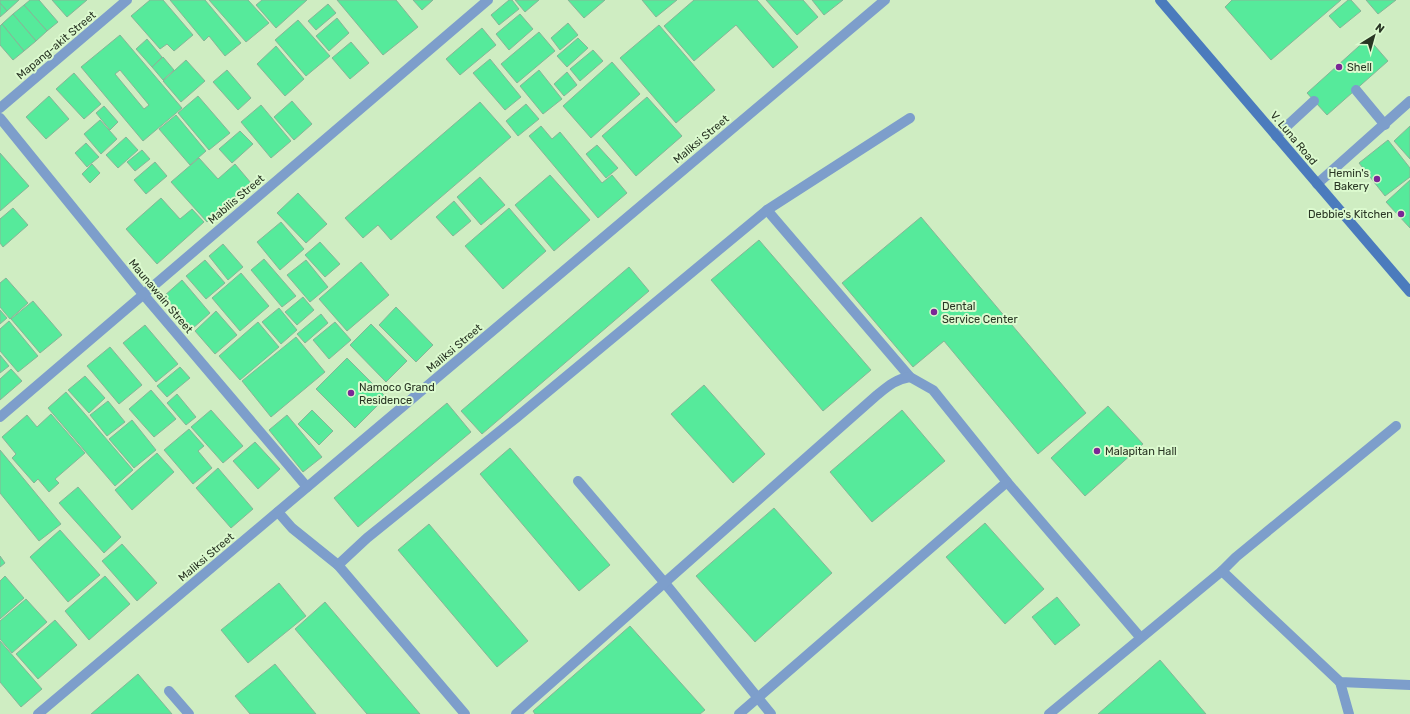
<svg xmlns="http://www.w3.org/2000/svg" width="1410" height="714" font-family="Rubik,sans-serif">
<style>
.building{fill:#56ea9b;stroke:#87b597;fill-rule:evenodd}
.lines{fill:none;stroke-linecap:round;stroke-linejoin:round}
.service{stroke:#7d9ecb;stroke-width:10}
.minor{stroke:#7d9ecb;stroke-width:10}
.tertiary{stroke:#7d9ecb;stroke-width:10}
.secondary{stroke:#4b7bbd;stroke-width:10}
.poi-dot{fill:#7b2796;stroke:#dcfacf;stroke-width:1.5}
.labels{text-anchor:middle;stroke-width:4;stroke-linejoin:round;paint-order:stroke}
.street-label{font-size:11px;fill:#293524;stroke:#dcfacf}
.poi-label{font-size:11px;fill:#293524;stroke:#dcfacf;text-anchor:start}
</style>
<rect width="100%" height="100%" fill="#cfedc2"/>
<g class="building">
<polygon points="0,0 19,0 7,11 0,3"/>
<polygon points="30,0 39,0 58,22 47,31 24,5"/>
<polygon points="52,0 87,0 67,17"/>
<polygon points="150,0 163,0 193,35 174,51 167,44 160,49 131,16"/>
<polygon points="170,0 205,0 241,43 225,56 209,36 204,41"/>
<polygon points="209,0 248,0 269,23 246,42"/>
<polygon points="262,0 307,0 276,28 256,5"/>
<polygon points="337,0 396,0 418,27 383,55"/>
<polygon points="413,0 433,0 422,10"/>
<polygon points="509,0 512,0 519,9 499,25 491,15"/>
<polygon points="515,0 539,0 525,12"/>
<polygon points="568,0 605,0 584,18"/>
<polygon points="642,0 677,0 656,17"/>
<polygon points="694,0 757,0 798,47 773,68 736,25 694,61 664,26"/>
<polygon points="766,0 803,0 818,17 797,35"/>
<polygon points="812,0 843,0 824,15"/>
<polygon points="1232,0 1341,0 1271,60 1225,7"/>
<polygon points="1348,0 1351,0 1361,11 1340,28 1329,16"/>
<polygon points="1366,0 1396,0 1378,14"/>
<polygon points="0,3 7,11 0,17"/>
<polygon points="328,4 336,13 316,30 308,21"/>
<polygon points="24,5 47,31 36,41 13,14"/>
<polygon points="13,14 36,41 24,51 2,24"/>
<polygon points="520,14 533,29 509,50 496,34"/>
<polygon points="337,18 349,33 329,51 316,36"/>
<polygon points="298,20 330,56 306,76 275,40"/>
<polygon points="568,23 578,35 560,50 551,38"/>
<polygon points="2,24 24,51 13,60 0,45 0,26"/>
<polygon points="659,25 715,90 676,123 620,58"/>
<polygon points="482,28 496,45 460,75 446,59"/>
<polygon points="539,32 555,51 517,83 501,64"/>
<path d="M120 35 182 108 143 141 81 67ZM120 70 149 105 144 109 115 74Z"/>
<polygon points="578,38 588,48 567,67 557,56"/>
<polygon points="1368,38 1388,61 1327,115 1307,93"/>
<polygon points="147,39 162,57 152,67 136,49"/>
<polygon points="351,42 369,63 350,79 332,58"/>
<polygon points="276,46 304,79 285,96 257,64"/>
<polygon points="593,50 603,61 580,81 570,69"/>
<polygon points="163,57 174,70 163,80 152,67"/>
<polygon points="490,59 521,97 505,110 473,73"/>
<polygon points="186,60 205,81 181,102 163,81"/>
<polygon points="612,62 640,94 591,138 563,106"/>
<polygon points="227,70 251,98 238,110 213,82"/>
<polygon points="539,70 562,99 543,114 520,86"/>
<polygon points="567,72 577,85 564,96 554,84"/>
<polygon points="74,73 101,104 84,119 56,89"/>
<polygon points="49,96 69,119 46,139 26,117"/>
<polygon points="198,96 230,133 209,150 178,113"/>
<polygon points="647,97 682,136 636,176 602,136"/>
<polygon points="292,101 312,124 294,140 274,117"/>
<polygon points="480,102 511,137 391,240 378,225 363,238 345,218"/>
<polygon points="526,104 539,119 518,136 506,121"/>
<polygon points="261,105 291,141 271,158 241,122"/>
<polygon points="104,106 118,122 110,130 96,113"/>
<polygon points="176,115 206,151 190,165 159,129"/>
<polygon points="100,120 117,139 101,154 84,134"/>
<polygon points="541,126 552,139 560,132 602,183 612,175 627,193 598,218 529,136"/>
<polygon points="1410,126 1410,159 1394,141"/>
<polygon points="240,131 253,144 232,163 219,149"/>
<polygon points="126,137 138,150 118,168 106,155"/>
<polygon points="1388,140 1410,168 1410,177 1385,196 1359,163"/>
<polygon points="86,143 99,157 87,167 75,153"/>
<polygon points="597,145 618,168 606,178 586,154"/>
<polygon points="142,150 150,159 135,171 127,162"/>
<polygon points="0,153 29,186 0,211"/>
<polygon points="199,158 218,179 235,164 251,183 207,222 171,182"/>
<polygon points="155,162 167,176 146,194 134,180"/>
<polygon points="92,164 100,173 90,183 82,174"/>
<polygon points="550,175 590,220 554,251 515,205"/>
<polygon points="480,177 505,205 481,225 457,197"/>
<polygon points="1410,180 1410,228 1386,202"/>
<polygon points="298,193 327,224 306,243 277,213"/>
<polygon points="161,198 180,219 192,209 204,222 157,264 126,229"/>
<polygon points="454,201 471,221 453,236 436,217"/>
<polygon points="13,208 28,225 3,247 0,243 0,219"/>
<polygon points="509,208 546,251 503,289 465,246"/>
<polygon points="921,217 1086,413 1038,454 944,341 913,367 842,283"/>
<polygon points="281,222 304,249 280,270 257,242"/>
<polygon points="759,240 871,370 823,411 711,280"/>
<polygon points="320,242 340,264 325,277 305,255"/>
<polygon points="223,244 243,267 228,280 209,256"/>
<polygon points="264,259 296,296 282,307 251,270"/>
<polygon points="205,260 225,283 206,299 186,276"/>
<polygon points="306,260 328,287 310,302 287,275"/>
<polygon points="361,262 389,295 347,331 319,299"/>
<polygon points="629,267 649,291 482,434 461,411"/>
<polygon points="241,273 269,306 240,331 212,298"/>
<polygon points="6,278 28,303 10,319 0,307 0,283"/>
<polygon points="182,280 210,313 192,329 164,296"/>
<polygon points="303,297 314,310 297,325 285,312"/>
<polygon points="33,301 62,335 40,353 11,319"/>
<polygon points="396,307 433,345 416,362 379,325"/>
<polygon points="279,308 297,330 281,344 262,322"/>
<polygon points="0,310 7,318 0,324"/>
<polygon points="216,311 237,335 215,354 195,331"/>
<polygon points="321,314 328,323 305,343 297,334"/>
<polygon points="9,321 38,356 18,372 0,351 0,329"/>
<polygon points="258,322 279,347 240,380 219,356"/>
<polygon points="335,322 351,340 329,359 313,340"/>
<polygon points="371,324 407,361 386,382 350,345"/>
<polygon points="145,325 178,364 156,382 123,343"/>
<polygon points="296,337 325,372 271,417 242,381"/>
<polygon points="110,347 142,385 119,404 87,366"/>
<polygon points="0,355 9,366 0,373"/>
<polygon points="347,358 386,397 355,428 316,389"/>
<polygon points="180,367 190,378 167,397 157,386"/>
<polygon points="11,369 22,381 0,400 0,379"/>
<polygon points="85,376 105,398 89,413 68,390"/>
<polygon points="704,385 765,454 733,483 671,414"/>
<polygon points="151,390 176,419 154,437 129,409"/>
<polygon points="66,392 133,470 115,486 48,408"/>
<polygon points="177,394 196,417 186,425 167,403"/>
<polygon points="108,401 125,422 107,436 90,415"/>
<polygon points="447,403 471,432 358,527 334,498"/>
<polygon points="1108,406 1143,444 1085,496 1051,458"/>
<polygon points="211,410 243,446 223,463 191,427"/>
<polygon points="312,410 333,431 319,445 298,424"/>
<polygon points="902,410 945,461 872,522 830,472"/>
<polygon points="51,414 85,453 55,479 59,483 49,492 38,479 34,483 12,458 16,454 2,437 27,415 37,427"/>
<polygon points="287,415 322,457 303,472 269,430"/>
<polygon points="132,420 156,450 134,468 109,439"/>
<polygon points="189,429 204,446 198,451 212,468 193,484 164,450"/>
<polygon points="255,442 280,469 258,489 233,461"/>
<polygon points="510,448 610,565 579,591 480,474"/>
<polygon points="0,450 61,524 39,541 0,493"/>
<polygon points="157,453 174,472 132,510 115,490"/>
<polygon points="218,468 253,509 231,528 196,488"/>
<polygon points="78,487 121,537 104,553 59,503"/>
<polygon points="774,508 832,573 755,642 696,576"/>
<polygon points="985,523 1044,589 1005,624 946,557"/>
<polygon points="429,524 528,641 497,667 398,550"/>
<polygon points="60,530 100,575 68,602 30,557"/>
<polygon points="122,544 157,583 137,601 102,561"/>
<polygon points="0,556 5,563 0,567"/>
<polygon points="5,576 24,598 0,619 0,581"/>
<polygon points="105,576 130,604 89,640 65,611"/>
<polygon points="279,583 306,616 248,663 221,630"/>
<polygon points="1057,597 1080,625 1055,645 1032,617"/>
<polygon points="26,599 47,622 12,653 0,639 0,621"/>
<polygon points="325,602 420,714 367,714 295,629"/>
<polygon points="55,620 77,645 38,679 16,654"/>
<polygon points="630,626 705,710 700,714 535,714 533,711"/>
<polygon points="0,641 42,689 21,707 0,682"/>
<polygon points="1160,660 1206,714 1098,714"/>
<polygon points="275,664 316,714 250,714 235,696"/>
<polygon points="138,674 172,714 91,714"/>
</g>
<g class="lines">
<g class="service">
<polyline points="1356,90 1385,125"/>
<polyline points="1276,136 1314,101"/>
<polyline points="767,210 910,377 933,390 1007,482 1140,637"/>
<polyline points="578,481 664,582 771,714"/>
<polyline points="278,512 292,528 338,565"/>
<polyline points="1222,571 1340,682 1410,685"/>
<polyline points="1340,682 1349,714"/>
<polyline points="169,691 189,714"/>
<polyline points="465,714 338,565 367,538 516,418 767,210 910,118"/>
<path d="M516 714 877 395C888 386 896 379 910 377"/>
<polyline points="739,714 1007,482"/>
<polyline points="1049,714 1222,571 1236,557 1396,426"/>
</g>
<g class="minor">
<polyline points="0,108 127,0"/>
<polyline points="0,118 143,294 307,487"/>
<polyline points="1317,184 1410,101"/>
<polyline points="0,417 488,0"/>
</g>
<polyline class="tertiary" points="38,714 885,0"/>
<polyline class="secondary" points="1160,0 1410,292"/>
</g>
<g class="poi-dot">
<circle cx="1339" cy="67" r="4"/>
<circle cx="1377" cy="179" r="4"/>
<circle cx="1401" cy="214" r="4"/>
<circle cx="934" cy="312" r="4"/>
<circle cx="351" cy="393" r="4"/>
<circle cx="1097" cy="451" r="4"/>
</g>
<g class="labels">
<g class="street-label">
<text transform="translate(56 45) rotate(-40)" y="4">Mapang-akit Street</text>
<text transform="translate(1294 138) rotate(50)" y="4">V. Luna Road</text>
<text transform="translate(701 139) rotate(-40)" y="4">Maliksi Street</text>
<text transform="translate(236 199) rotate(-40)" y="4">Mabilis Street</text>
<text transform="translate(161 296) rotate(50)" y="4">Maunawain Street</text>
<text transform="translate(454 348) rotate(-40)" y="4">Maliksi Street</text>
<text transform="translate(206 557) rotate(-40)" y="4">Maliksi Street</text>
</g>
<g class="poi-label">
<text x="1347" y="71">Shell</text>
<text x="1369" y="177" text-anchor="end">Hemin's<tspan x="1369" dy="13">Bakery</tspan></text>
<text x="1393" y="218" text-anchor="end">Debbie's Kitchen</text>
<text x="942" y="310">Dental<tspan x="942" dy="13">Service Center</tspan></text>
<text x="359" y="391">Namoco Grand<tspan x="359" dy="13">Residence</tspan></text>
<text x="1105" y="455">Malapitan Hall</text>
</g>
</g>
<g transform="translate(1374 36) rotate(37)" stroke="#dcfacf" stroke-width="3" paint-order="stroke">
<path d="M0-3L7 15L0 10L-7 15Z" fill="#293524"/>
<text y="-6" font-size="11" font-weight="bold" text-anchor="middle" fill="#293524">N</text>
</g>
</svg>
